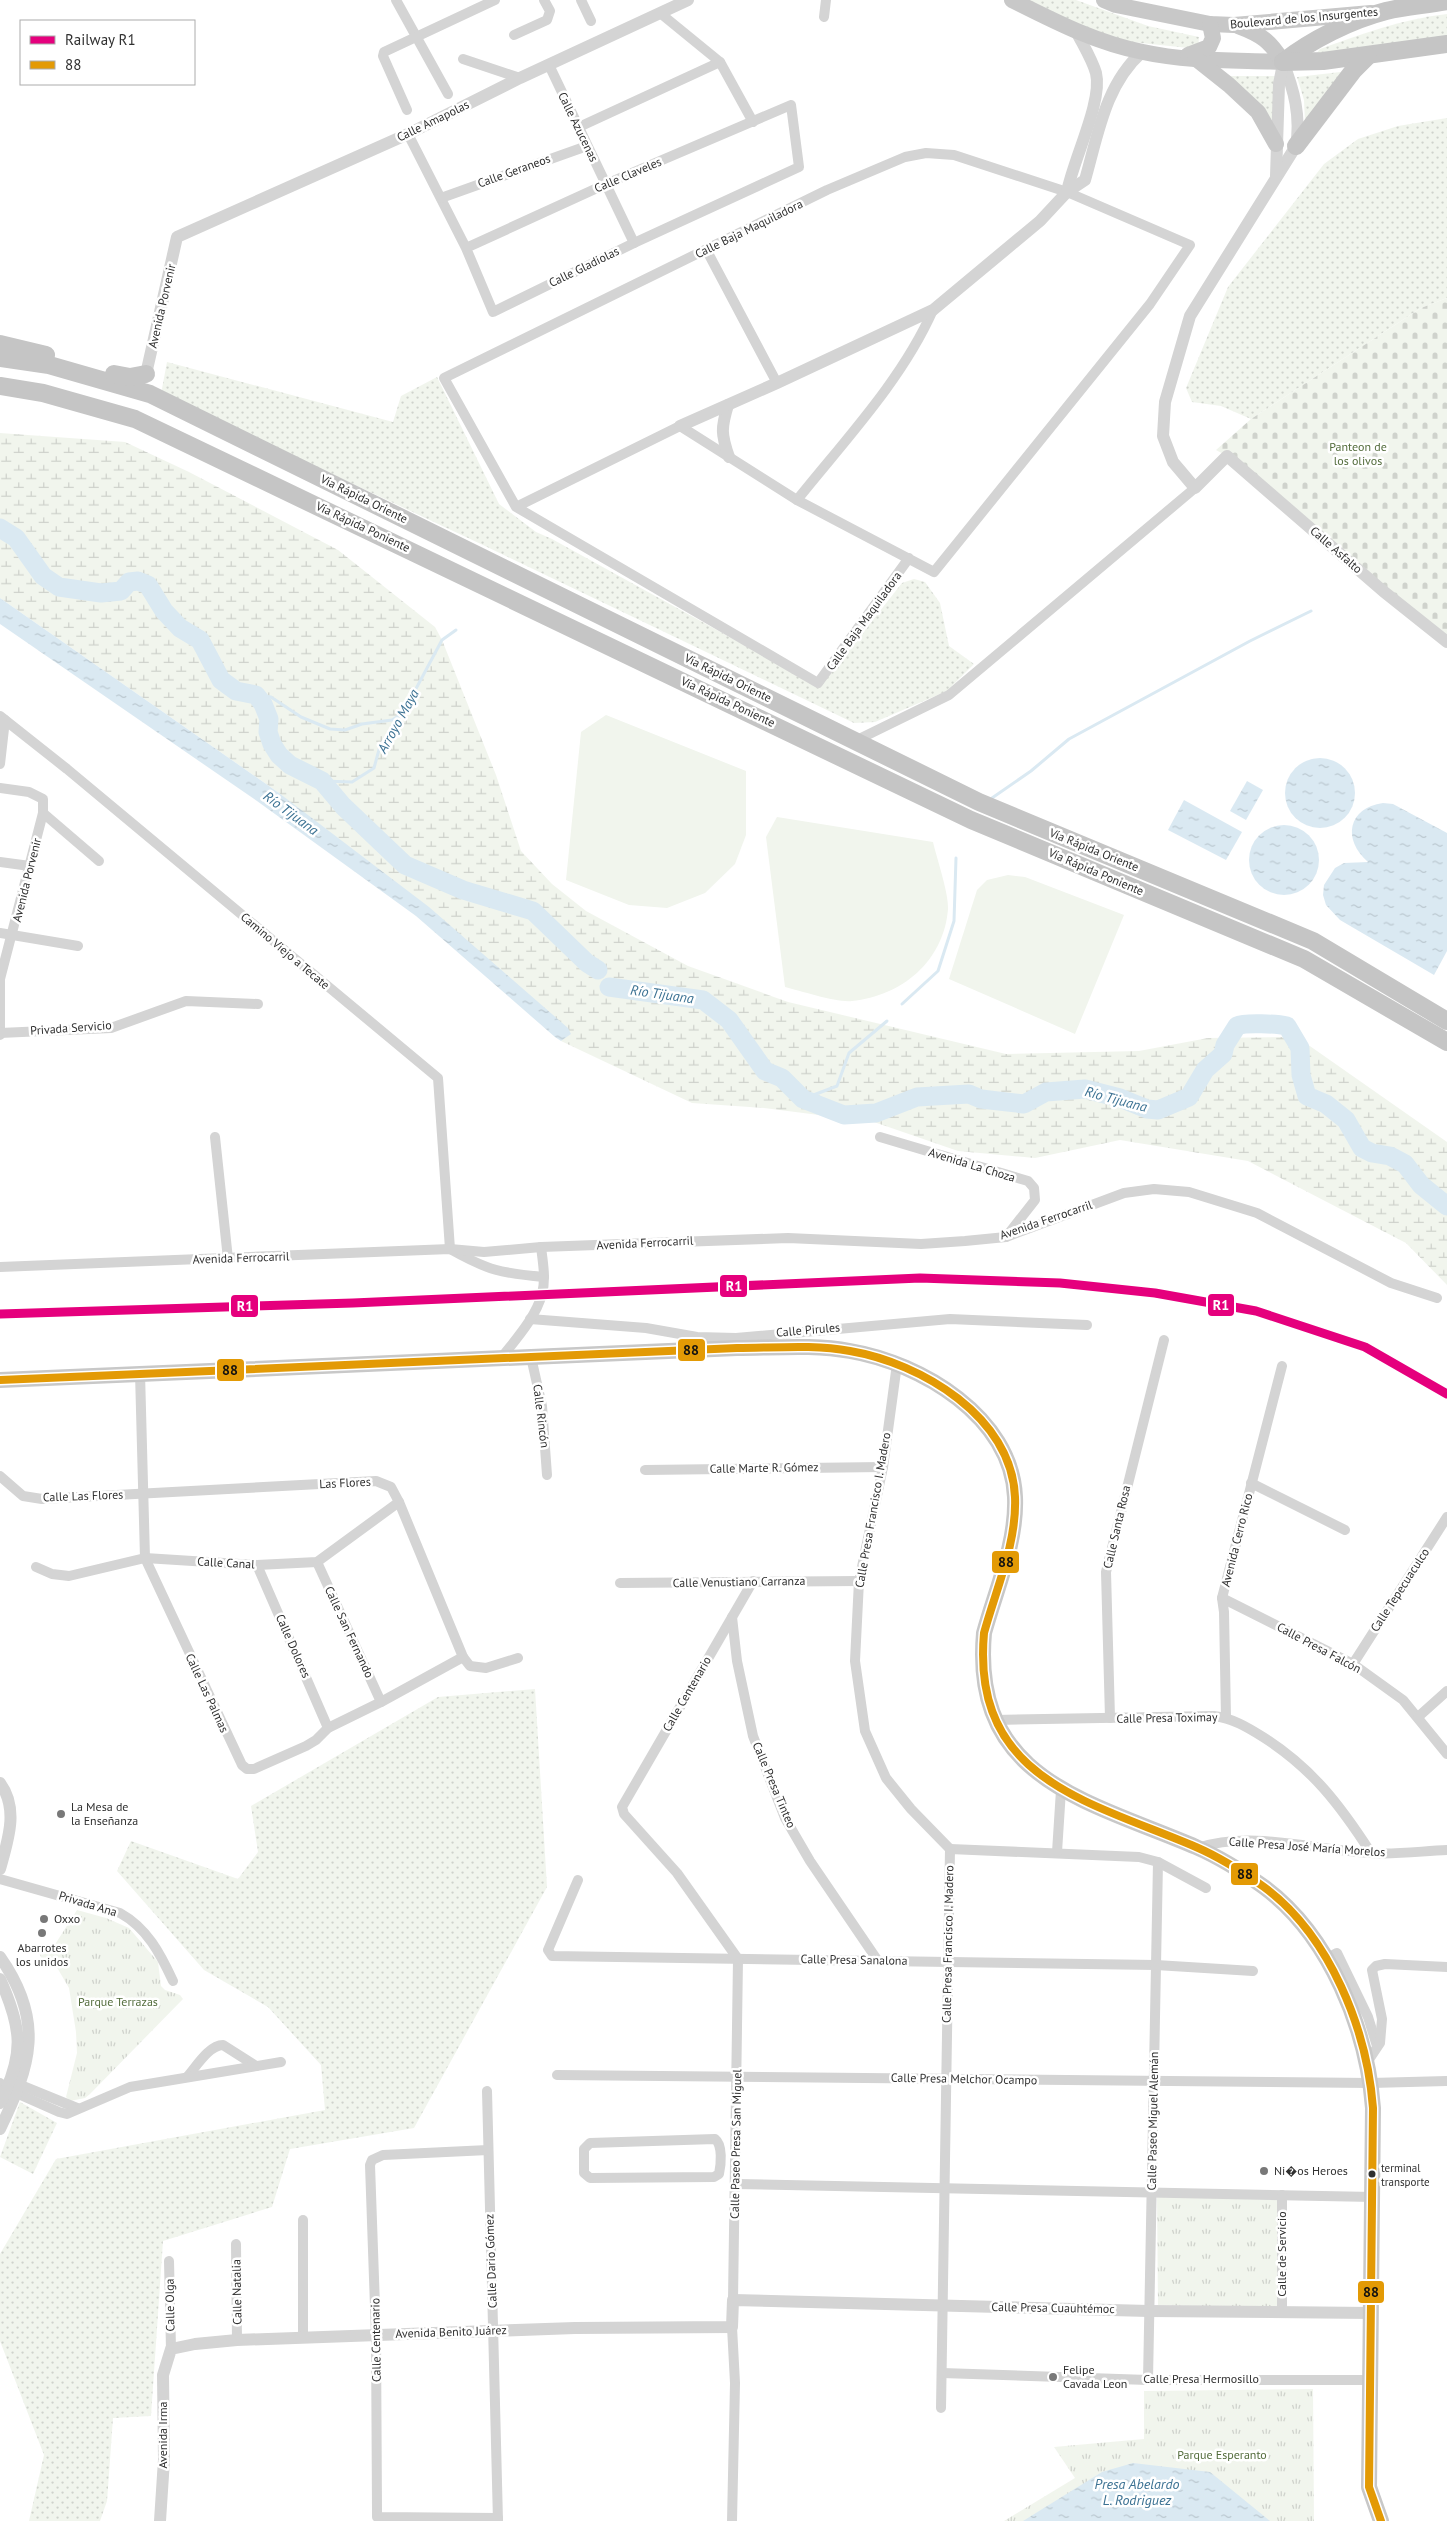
<svg xmlns="http://www.w3.org/2000/svg" width="1447" height="2521" font-family="'PT Sans',sans-serif">
<style>
.grass{fill:url(#grass-dots)}
.wetland{fill:url(#wetland-marsh)}
.cemetery{fill:url(#cemetery-stones)}
.park{fill:url(#park-tufts)}
.pitch{fill:#f1f5ed}
.water{fill:url(#water-ripples)}
.lines{fill:none;stroke-linecap:round;stroke-linejoin:round}
.stream{stroke:#dae9f2;stroke-width:3}
.river{stroke:#dae9f2;stroke-width:19}
.minor{stroke:#d4d4d4;stroke-width:10}
.tertiary{stroke:#d4d4d4;stroke-width:12}
.primary{stroke:#c8c8c8;stroke-width:16}
.trunk{stroke:#c5c5c5;stroke-width:18}
.bus-1-casing{stroke:#fff;stroke-width:11}
.bus-1{stroke:#e39a05;stroke-width:8}
.rail-1-casing{stroke:#fff;stroke-width:12}
.rail-1{stroke:#e5007d;stroke-width:9}
.poi-dot{fill:#787878;stroke:#fff;stroke-width:2}
.bus-dot{fill:#303030;stroke:#fff;stroke-width:2}
.labels{text-anchor:middle;stroke-width:5;stroke-linejoin:round;paint-order:stroke}
.bus-label{font-size:11px;fill:#303030;stroke:#fff;text-anchor:start}
.street-label{font-size:12px;fill:#303030;stroke:#fff}
.park-label{font-size:12px;fill:#536c3c;stroke:#fff}
.poi-label{font-size:12px;fill:#303030;stroke:#fff;text-anchor:start}
.water-label{font-size:14px;font-style:italic;fill:#3c7293;stroke:#fff}
.line-badge{stroke:#fff;stroke-width:2}
.badge-label{font-size:14px;text-anchor:middle;font-weight:bold;fill:#fff}
.pale-badge-label{font-size:14px;text-anchor:middle;font-weight:bold;fill:#111}
</style>
<defs>
<pattern id="grass-dots" width="8" height="8" patternUnits="userSpaceOnUse" patternTransform="scale(1.25)"><rect width="8" height="8" fill="#f1f5ed"/><path d="M2 2h.1M6 6h.1" fill="none" stroke="#cfd2cc" stroke-width="1.8" stroke-linecap="round"/></pattern>
<pattern id="wetland-marsh" width="20" height="14" patternUnits="userSpaceOnUse" patternTransform="scale(1.25)"><rect width="20" height="14" fill="#f1f5ed"/><path d="M1 5h8M5 5V1M11 12h8M15 12V8" fill="none" stroke="#cfd2cc"/></pattern>
<pattern id="cemetery-stones" width="16" height="16" patternUnits="userSpaceOnUse" patternTransform="scale(1.25)"><rect width="16" height="16" fill="#f1f5ed"/><path d="M2 7V4a2 2 0 0 1 4 0v3zM10 15v-3a2 2 0 0 1 4 0v3z" fill="#cfd2cc"/></pattern>
<pattern id="park-tufts" width="24" height="20" patternUnits="userSpaceOnUse" patternTransform="scale(1.25)"><rect width="24" height="20" fill="#f1f5ed"/><path d="M3 7l-1-3M5 7V3M7 7l1-3M15 17l-1-3M17 17v-4M19 17l1-3" fill="none" stroke="#cfd2cc"/></pattern>
<pattern id="water-ripples" width="26" height="14" patternUnits="userSpaceOnUse" patternTransform="scale(1.25)"><rect width="26" height="14" fill="#dae9f2"/><path d="M2 4q2-2 4 0t4 0M15 11q2-2 4 0t4 0" fill="none" stroke="#bbc8d0"/></pattern>
</defs>
<rect width="100%" height="100%" fill="#fff"/>
<g class="grass">
<polygon points="1022,0 1076,0 1148,26 1199,37 1198,49 1132,42 1112,38"/>
<path d="M1447 14V37L1316 54 1320 49C1361 34 1403 19 1447 14Z"/>
<polygon points="1349,71 1305,123 1304,100 1297,77"/>
<polygon points="1225,76 1277,76 1274,125"/>
<polygon points="1447,118 1447,298 1421,308 1251,419 1221,406 1192,402 1186,388 1228,287 1324,164 1358,139 1398,126"/>
<polygon points="167,362 393,422 401,396 437,377 499,504 536,532 552,539 820,687 902,583 914,579 925,582 940,603 949,646 974,664 947,691 875,722 854,723 483,545 161,394"/>
<polygon points="535,1689 547,1887 414,2128 290,2149 272,2207 163,2241 151,2416 113,2418 107,2501 100,2521 29,2521 44,2455 0,2341 0,2254 56,2159 325,2110 321,2065 268,2007 204,1970 117,1871 131,1841 238,1879 258,1852 251,1806 438,1697"/>
<polygon points="20,2102 57,2123 33,2174 0,2157"/>
</g>
<polygon class="wetland" points="0,433 125,442 189,472 338,550 435,627 442,640 496,775 521,851 552,884 586,911 688,966 788,1002 1006,1054 1139,1051 1208,1038 1297,1037 1447,1142 1447,1285 1406,1243 1248,1161 1120,1140 1035,1158 958,1151 874,1122 764,1108 692,1103 561,1041 570,1034 279,793 0,598"/>
<polygon class="cemetery" points="1447,298 1447,642 1227,456 1216,450 1251,419 1421,308"/>
<g class="park">
<polygon points="77,1910 106,1918 129,1928 158,1962 161,1986 165,1990 180,1995 183,1999 90,2094 85,2098 70,2101 66,2097 77,2053 76,2032 69,1988 55,1964 45,1966 39,1953 54,1946"/>
<polygon points="1157,2197 1278,2198 1278,2309 1158,2305"/>
<polygon points="1313,2389 1314,2521 1004,2521 1075,2478 1054,2447 1144,2439 1144,2391"/>
</g>
<g class="pitch">
<polygon points="606,715 746,771 746,835 735,864 705,893 667,908 629,905 566,880 581,732"/>
<path d="M777 817 933 842C937 859 949 894 948 909 944 961 902 996 852 1001 838 1003 801 991 785 987L766 837Z"/>
<polygon points="1008,875 1025,877 1124,915 1075,1034 949,979 977,890 987,880"/>
</g>
<g class="water">
<polygon points="0,598 279,793 429,907 568,1028 571,1034 561,1041 555,1037 416,916 257,801 0,624"/>
<circle cx="1320" cy="793" r="35"/>
<polygon points="1247,781 1263,790 1246,820 1230,811"/>
<polygon points="1184,800 1242,832 1226,860 1168,830"/>
<path d="M1383 803 1393 804 1447 833V951L1434 975 1340 920 1326 905 1323 895 1324 885 1335 868 1344 863 1368 862C1342 839 1348 808 1383 803Z"/>
<circle cx="1284" cy="860" r="35"/>
<polygon points="1133,2463 1210,2472 1270,2521 1023,2521 1102,2472"/>
</g>
<g class="lines">
<g class="stream">
<polyline points="256,695 271,697 301,717 330,729 345,730 362,724 392,720 400,715"/>
<polyline points="322,781 352,782 374,768 380,746 403,713 442,640 456,630"/>
<polyline points="992,798 1031,771 1069,739 1250,641 1311,611"/>
<polyline points="902,1004 938,971 954,921 956,858"/>
<polyline points="803,1099 837,1086 849,1053 887,1021"/>
</g>
<g class="river">
<polyline points="0,528 16,538 43,576 59,587 101,593 121,591 129,582 138,581 148,585 164,611 180,628 200,640 221,680 236,691 256,695 263,704 269,719 268,732 272,744 279,755 290,765 322,781 343,806 405,865 463,890 533,911 587,963 598,970"/>
<path d="M609 987 703 1000 729 1020 765 1071 782 1078 803 1099 844 1115 876 1113 917 1097 969 1094 981 1099 1024 1104 1046 1092 1085 1089 1120 1098 1147 1109 1158 1110 1189 1097 1205 1070 1223 1054 1225 1045 1237 1026C1245 1022 1278 1024 1287 1026L1300 1048 1301 1075 1307 1096 1326 1104 1346 1120 1362 1148 1372 1153 1390 1156 1405 1164 1421 1185 1447 1206"/>
</g>
<g class="minor">
<polyline points="396,0 448,94"/>
<polyline points="581,0 591,21"/>
<polyline points="660,13 720,62 753,122"/>
<polyline points="824,17 826,0"/>
<polyline points="514,35 547,20 550,11 544,0"/>
<polyline points="463,59 520,78"/>
<polyline points="549,65 634,243"/>
<polyline points="407,110 383,56 384,52 495,0"/>
<polyline points="579,127 720,62"/>
<polyline points="408,134 466,248 493,312 634,243 799,167 791,105 606,184 466,248"/>
<polyline points="441,198 587,146"/>
<polyline points="707,251 777,383"/>
<path d="M797 500C845 440 902 380 933 310"/>
<polyline points="516,507 680,426 797,500 934,572 1150,304 1190,245 1067,192 954,155 926,153 905,157 827,190 444,378 516,507 818,683 909,558"/>
<path d="M0 716 67 769 438 1078 450 1249C489 1271 501 1273 544 1277"/>
<polyline points="855,741 949,695 1195,488"/>
<polyline points="0,764 5,720"/>
<polyline points="0,788 29,792 43,799 43,813 0,979 0,1035"/>
<polyline points="43,813 99,861"/>
<polyline points="0,862 30,866"/>
<polyline points="0,933 78,946"/>
<polyline points="0,1033 111,1028 186,1001 258,1004"/>
<polyline points="215,1137 228,1259"/>
<polyline points="880,1137 1028,1181 1034,1188 1035,1200 1006,1237"/>
<polyline points="0,1267 450,1249 484,1252 541,1247 788,1238 921,1244 965,1241 1006,1237 1124,1193 1154,1189 1189,1192 1257,1213 1391,1283 1437,1298"/>
<polyline points="530,1319 646,1328 697,1337 736,1338 950,1319 1087,1325"/>
<path d="M502 1357C516 1339 536 1317 542 1294 546 1279 543 1263 541 1247"/>
<polyline points="531,1357 542,1406 547,1475"/>
<polyline points="897,1364 883,1467 859,1581 855,1661 865,1731 886,1778 911,1809 950,1849 941,2408"/>
<polyline points="140,1373 145,1558 242,1765 247,1769 254,1769 306,1746 316,1740 328,1728 381,1702 463,1657"/>
<polyline points="645,1470 883,1467"/>
<polyline points="0,1476 23,1496 42,1499 376,1481 391,1487 399,1502 463,1657 470,1666 486,1668 518,1658"/>
<polyline points="1251,1483 1345,1530"/>
<polyline points="317,1562 381,1702"/>
<polyline points="257,1565 328,1728"/>
<polyline points="36,1567 52,1574 69,1576 145,1558 257,1565 317,1562 399,1502"/>
<polyline points="620,1583 859,1581"/>
<polyline points="1222,1598 1353,1664 1403,1700 1447,1754"/>
<polyline points="732,1617 737,1661 753,1736 785,1818 810,1861 878,1961"/>
<polyline points="1353,1664 1447,1517"/>
<polyline points="1418,1717 1447,1691"/>
<polyline points="1110,1718 1106,1572 1164,1340"/>
<polyline points="1226,1718 1224,1612 1222,1598 1282,1366"/>
<path d="M995 1720 1214 1716C1232 1718 1247 1727 1263 1737 1312 1768 1340 1805 1371 1853"/>
<path d="M1198 1848C1251 1830 1315 1850 1370 1853 1395 1855 1422 1851 1447 1850"/>
<polyline points="950,1849 1139,1857 1158,1862 1206,1888"/>
<polyline points="1057,1852 1061,1790"/>
<path d="M0 1879 120 1913C147 1928 160 1953 173 1981"/>
<polyline points="578,1880 548,1950 552,1956 1156,1965 1253,1971"/>
<polyline points="1326,1959 1337,1953 1368,2017 1377,2046"/>
<polyline points="1368,2061 1380,2043 1382,2019 1372,1970 1376,1966 1385,1964 1447,1967"/>
<polyline points="557,2075 1371,2083 1447,2081"/>
<path d="M187 2077C196 2067 209 2045 223 2045L256 2066"/>
<polyline points="13,2082 77,2108"/>
<polyline points="0,2083 7,2089 59,2112 67,2114 130,2087 281,2062"/>
<polyline points="487,2091 498,2521"/>
<path d="M715 2139C723 2145 721 2165 719 2174L714 2177 590 2178 584 2173V2149L590 2143Z"/>
<polyline points="488,2150 383,2155 372,2160 370,2165 376,2335 377,2511 377,2517 498,2518"/>
<polyline points="736,2184 1374,2197"/>
<polyline points="303,2220 303,2337"/>
<polyline points="236,2244 237,2340"/>
<polyline points="169,2261 171,2349"/>
<polyline points="733,2300 738,1959 677,1873 624,1814 622,1807 753,1581"/>
<polyline points="1282,2313 1282,2195"/>
<polyline points="942,2373 1148,2380 1371,2380"/>
<polyline points="1148,2380 1158,1862"/>
<polyline points="732,2521 735,2383 732,2327"/>
</g>
<g class="tertiary">
<path d="M1283 62C1294 90 1301 116 1296 146L1190 316 1165 402 1163 436 1173 462 1195 488 1227 456 1383 591 1447 642"/>
<polyline points="1276,176 1279,84 1283,64"/>
<path d="M1067 192C1073 160 1103 101 1096 73 1092 59 1083 45 1076 31"/>
<polyline points="146,374 177,237 408,134 520,78 688,0"/>
<path d="M728 405C721 428 721 434 729 457"/>
<path d="M680 426 777 383 933 310 1040 221 1067 192 1085 180C1098 135 1105 85 1142 52"/>
<path d="M0 1783C19 1809 8 1840 0 1869"/>
<path d="M0 1957C45 2021 31 2065 0 2129"/>
<path d="M0 1979C22 2028 25 2054 0 2103"/>
<polyline points="160,2521 164,2460 163,2375 171,2349 195,2344 237,2340 575,2328 732,2327 733,2300 1149,2311 1372,2313"/>
</g>
<g class="primary">
<path d="M1012 0C1054 21 1096 43 1143 52 1188 62 1237 60 1283 62"/>
<polyline points="1104,0 1116,5 1210,24 1234,25 1371,13"/>
<path d="M1238 26C1262 35 1270 41 1283 62"/>
<polyline points="1188,55 1209,47 1213,38 1210,24"/>
<polyline points="1195,58 1229,85 1258,112 1276,144"/>
<path d="M0 1380 737 1348C774 1348 813 1344 850 1351 921 1363 1012 1417 1015 1497 1017 1543 996 1589 984 1633 971 1780 1089 1801 1196 1847 1219 1857 1243 1872 1264 1887 1330 1936 1367 2029 1373 2108L1369 2487 1381 2521"/>
</g>
<g class="trunk">
<path d="M1283 62C1311 40 1351 20 1386 11 1406 6 1427 5 1447 1"/>
<polyline points="1283,62 1323,61 1447,44"/>
<polyline points="1296,146 1353,71 1368,56"/>
<polyline points="0,344 46,355"/>
<polyline points="0,358 49,365 150,394 979,802 1313,941 1447,1021"/>
<polyline points="114,374 130,377 146,374"/>
<polyline points="0,386 43,393 135,419 971,820 1304,959 1447,1042"/>
</g>
<defs>
<path id="bus-1" d="M0 1380 737 1348C774 1348 813 1344 850 1351 921 1363 1012 1417 1015 1497 1017 1543 996 1589 984 1633 971 1780 1089 1801 1196 1847 1219 1857 1243 1872 1264 1887 1330 1936 1367 2029 1373 2108L1369 2487 1381 2521"/>
</defs>
<use href="#bus-1" class="bus-1-casing"/>
<use href="#bus-1" class="bus-1"/>
<defs>
<polyline id="rail-1" points="0,1314 353,1303 920,1278 1060,1283 1155,1293 1256,1311 1365,1347 1447,1394"/>
</defs>
<use href="#rail-1" class="rail-1-casing"/>
<use href="#rail-1" class="rail-1"/>
</g>
<g class="poi-dot">
<circle cx="61" cy="1814" r="5"/>
<circle cx="44" cy="1919" r="5"/>
<circle cx="42" cy="1933" r="5"/>
<circle cx="1264" cy="2171" r="5"/>
<circle cx="1053" cy="2377" r="5"/>
</g>
<circle class="bus-dot" cx="1372" cy="2174" r="4.5"/>
<g class="labels">
<g class="bus-label">
<text x="1381" y="2172">terminal<tspan x="1381" dy="14">transporte</tspan></text>
</g>
<g class="street-label">
<text transform="translate(1304 18) rotate(-5)" y="4">Boulevard de los Insurgentes</text>
<text transform="translate(433 121) rotate(-26)" y="4">Calle Amapolas</text>
<text transform="translate(578 127) rotate(64)" y="4">Calle Azucenas</text>
<text transform="translate(514 171) rotate(-20)" y="4">Calle Geraneos</text>
<text transform="translate(628 175) rotate(-23)" y="4">Calle Claveles</text>
<text transform="translate(749 229) rotate(-26)" y="4">Calle Baja Maquiladora</text>
<text transform="translate(584 267) rotate(-26)" y="4">Calle Gladiolas</text>
<text transform="translate(162 306) rotate(-77)" y="4">Avenida Porvenir</text>
<text transform="translate(364 499) rotate(26)" y="4">Vía Rápida Oriente</text>
<text transform="translate(363 527) rotate(25)" y="4">Vía Rápida Poniente</text>
<text transform="translate(1336 550) rotate(41)" y="4">Calle Asfalto</text>
<text transform="translate(864 621) rotate(-54)" y="4">Calle Baja Maquiladora</text>
<text transform="translate(728 678) rotate(26)" y="4">Vía Rápida Oriente</text>
<text transform="translate(728 702) rotate(25)" y="4">Vía Rápida Poniente</text>
<text transform="translate(1094 850) rotate(22)" y="4">Vía Rápida Oriente</text>
<text transform="translate(1096 872) rotate(23)" y="4">Vía Rápida Poniente</text>
<text transform="translate(27 880) rotate(-76)" y="4">Avenida Porvenir</text>
<text transform="translate(285 951) rotate(40)" y="4">Camino Viejo a Tecate</text>
<text transform="translate(71 1028) rotate(-4)" y="4">Privada Servicio</text>
<text transform="translate(972 1165) rotate(17)" y="4">Avenida La Choza</text>
<text transform="translate(1046 1220) rotate(-19)" y="4">Avenida Ferrocarril</text>
<text transform="translate(645 1243) rotate(-3)" y="4">Avenida Ferrocarril</text>
<text transform="translate(241 1258) rotate(-2)" y="4">Avenida Ferrocarril</text>
<text transform="translate(808 1330) rotate(-5)" y="4">Calle Pirules</text>
<text transform="translate(541 1416) rotate(83)" y="4">Calle Rincón</text>
<text transform="translate(764 1468) rotate(-1)" y="4">Calle Marte R. Gómez</text>
<text transform="translate(345 1483) rotate(-3)" y="4">Las Flores</text>
<text transform="translate(83 1496) rotate(-2)" y="4">Calle Las Flores</text>
<text transform="translate(873 1510) rotate(-80)" y="4">Calle Presa Francisco I. Madero</text>
<text transform="translate(1117 1527) rotate(-77)" y="4">Calle Santa Rosa</text>
<text transform="translate(1237 1540) rotate(-76)" y="4">Avenida Cerro Rico</text>
<text transform="translate(226 1563) rotate(3)" y="4">Calle Canal</text>
<text transform="translate(739 1582) rotate(-1)" y="4">Calle Venustiano Carranza</text>
<text transform="translate(1400 1590) rotate(-57)" y="4">Calle Tepecuaculco</text>
<text transform="translate(349 1632) rotate(65)" y="4">Calle San Fernando</text>
<text transform="translate(293 1646) rotate(66)" y="4">Calle Dolores</text>
<text transform="translate(1319 1648) rotate(28)" y="4">Calle Presa Falcón</text>
<text transform="translate(207 1693) rotate(65)" y="4">Calle Las Palmas</text>
<text transform="translate(687 1694) rotate(-60)" y="4">Calle Centenario</text>
<text transform="translate(1167 1718) rotate(-1)" y="4">Calle Presa Toximay</text>
<text transform="translate(774 1785) rotate(67)" y="4">Calle Presa Tinteo</text>
<text transform="translate(1307 1847) rotate(4)" y="4">Calle Presa José María Morelos</text>
<text transform="translate(88 1904) rotate(17)" y="4">Privada Ana</text>
<text transform="translate(948 1944) rotate(-89)" y="4">Calle Presa Francisco I. Madero</text>
<text transform="translate(854 1960) rotate(1)" y="4">Calle Presa Sanalona</text>
<text transform="translate(964 2079) rotate(1)" y="4">Calle Presa Melchor Ocampo</text>
<text transform="translate(1153 2121) rotate(-89)" y="4">Calle Paseo Miguel Alemán</text>
<text transform="translate(736 2144) rotate(-89)" y="4">Calle Paseo Presa San Miguel</text>
<text transform="translate(1282 2254) rotate(-90)" y="4">Calle de Servicio</text>
<text transform="translate(491 2261) rotate(-92)" y="4">Calle Dario Gómez</text>
<text transform="translate(237 2292) rotate(-91)" y="4">Calle Natalia</text>
<text transform="translate(170 2305) rotate(-91)" y="4">Calle Olga</text>
<text transform="translate(1053 2308) rotate(1)" y="4">Calle Presa Cuauhtémoc</text>
<text transform="translate(451 2332) rotate(-2)" y="4">Avenida Benito Juárez</text>
<text transform="translate(376 2340) rotate(-91)" y="4">Calle Centenario</text>
<text x="1201" y="2383">Calle Presa Hermosillo</text>
<text transform="translate(163 2435) rotate(-90)" y="4">Avenida Irma</text>
</g>
<g class="park-label">
<text x="1358" y="451">Panteon de<tspan x="1358" dy="14">los olivos</tspan></text>
<text x="118" y="2006">Parque Terrazas</text>
<text x="1222" y="2459">Parque Esperanto</text>
</g>
<g class="poi-label">
<text x="71" y="1811">La Mesa de<tspan x="71" dy="14">la Enseñanza</tspan></text>
<text x="54" y="1923">Oxxo</text>
<text x="42" y="1952" text-anchor="middle">Abarrotes<tspan x="42" dy="14">los unidos</tspan></text>
<text x="1274" y="2175">Ni�os Heroes</text>
<text x="1063" y="2374">Felipe<tspan x="1063" dy="14">Cavada Leon</tspan></text>
</g>
<g class="water-label">
<text transform="translate(398 721) rotate(-61)" y="5">Arroyo Maya</text>
<text transform="translate(291 813) rotate(36)" y="5">Río Tijuana</text>
<text transform="translate(662 994) rotate(8)" y="5">Río Tijuana</text>
<text transform="translate(1116 1099) rotate(15)" y="5">Río Tijuana</text>
<text x="1137" y="2489">Presa Abelardo<tspan x="1137" dy="16">L. Rodriguez</tspan></text>
</g>
</g>
<g class="line-badge">
<rect x="719" y="1274" width="29" height="24" rx="5" fill="#e5007d"/>
<rect x="1207" y="1293" width="28" height="24" rx="5" fill="#e5007d"/>
<rect x="230" y="1294" width="29" height="24" rx="5" fill="#e5007d"/>
<rect x="677" y="1338" width="29" height="24" rx="5" fill="#e39a05"/>
<rect x="216" y="1358" width="29" height="24" rx="5" fill="#e39a05"/>
<rect x="991" y="1550" width="29" height="24" rx="5" fill="#e39a05"/>
<rect x="1230" y="1862" width="29" height="24" rx="5" fill="#e39a05"/>
<rect x="1357" y="2280" width="28" height="24" rx="5" fill="#e39a05"/>
</g>
<g class="badge-label">
<text x="734" y="1291">R1</text>
<text x="1221" y="1310">R1</text>
<text x="245" y="1311">R1</text>
</g>
<g class="pale-badge-label">
<text x="691" y="1355">88</text>
<text x="230" y="1375">88</text>
<text x="1006" y="1567">88</text>
<text x="1245" y="1879">88</text>
<text x="1371" y="2297">88</text>
</g>
<rect x="20" y="20" width="175" height="65" fill="#ffffff" stroke="#acacac"/>
<rect x="30" y="36" width="25" height="8" fill="#e5007d" stroke="#acacac"/>
<text x="65" y="45" font-size="15" fill="#303030">Railway R1</text>
<rect x="30" y="61" width="25" height="8" fill="#e39a05" stroke="#acacac"/>
<text x="65" y="70" font-size="15" fill="#303030">88</text>
</svg>
